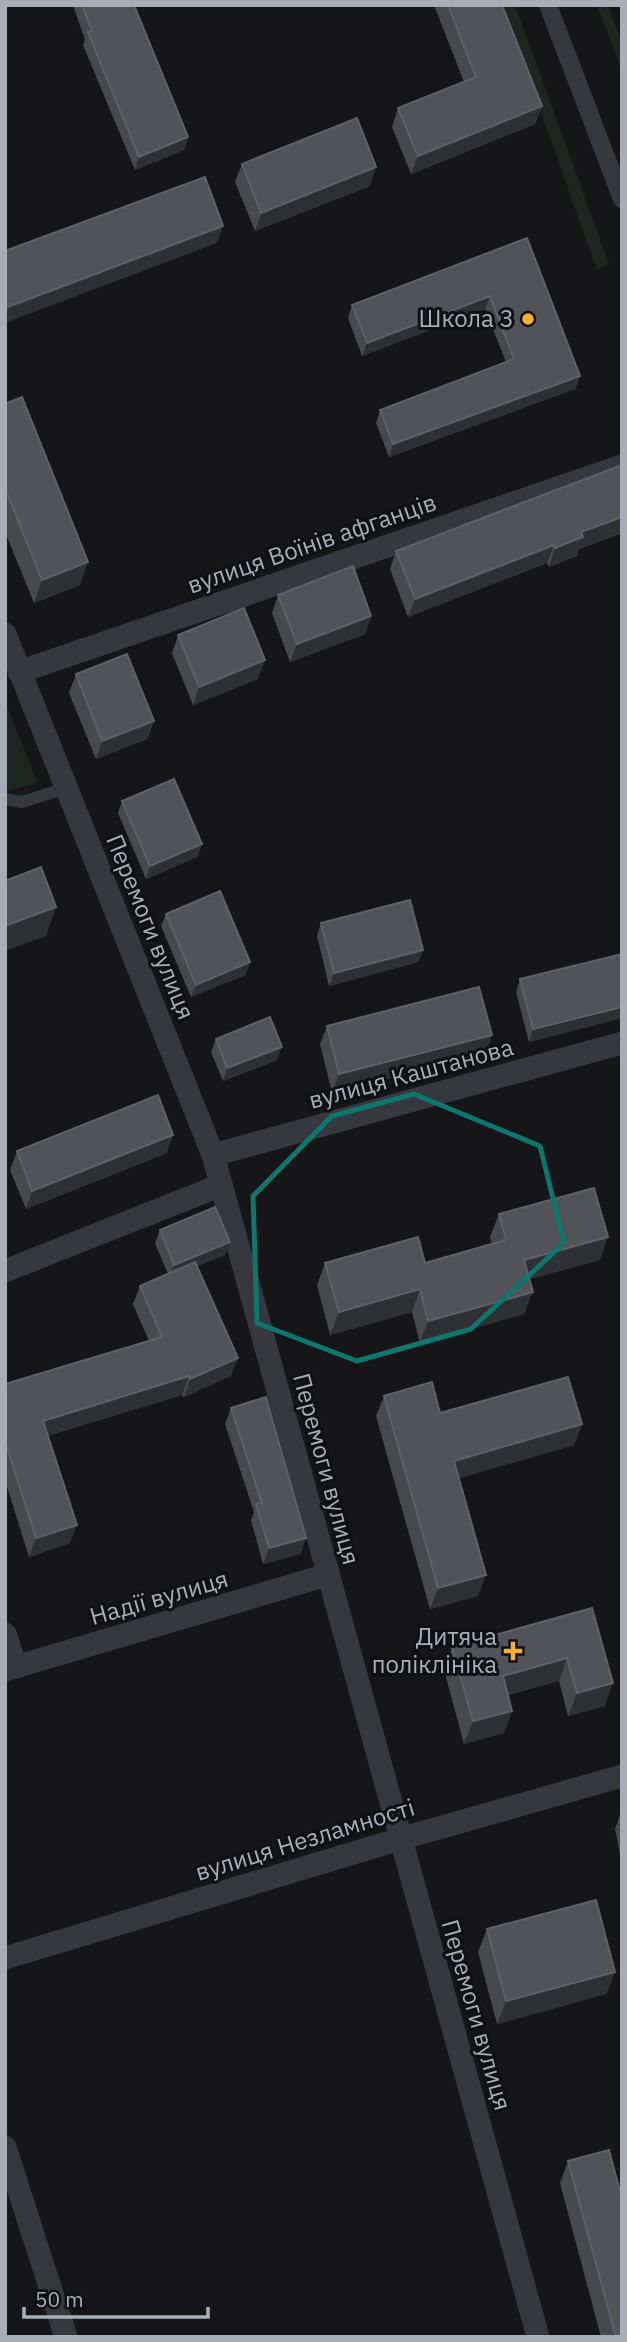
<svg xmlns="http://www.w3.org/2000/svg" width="627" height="2342" font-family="'IBM Plex Sans',sans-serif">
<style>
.green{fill:#1e261f}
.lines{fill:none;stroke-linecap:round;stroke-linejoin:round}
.service{stroke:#37383d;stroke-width:12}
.pedestrian{stroke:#37383d;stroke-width:18}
.minor{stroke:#37383d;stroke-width:23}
.wall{fill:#47494d}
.shaded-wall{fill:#2f3033}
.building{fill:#525359;stroke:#5f6168;stroke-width:2}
.marked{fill:none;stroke:#0f766e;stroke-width:5;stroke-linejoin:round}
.poi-dot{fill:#f2b134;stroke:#111113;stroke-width:2.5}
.labels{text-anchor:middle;stroke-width:6;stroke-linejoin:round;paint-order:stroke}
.poi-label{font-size:24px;fill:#a8adb8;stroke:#111113;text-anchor:end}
.street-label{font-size:24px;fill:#a8adb8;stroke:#111113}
</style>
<rect width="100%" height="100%" fill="#161618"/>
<g class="green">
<polygon points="503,5 515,5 609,264 597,270"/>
<polygon points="597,5 608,5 622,43 622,70"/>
<polygon points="5,701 38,783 8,791 5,783"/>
</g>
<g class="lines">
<polyline class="service" points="5,799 22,802 66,788"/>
<polyline class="pedestrian" points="548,5 622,199"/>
<g class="minor">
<polyline points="5,634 213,1155 538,2337"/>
<polyline points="19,672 622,466"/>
<polyline points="213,1155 622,1043"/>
<polyline points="5,1271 221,1185"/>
<polyline points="5,1634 16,1667"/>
<polyline points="5,1670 327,1575"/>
<polyline points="5,1958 400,1839 622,1776"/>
<polyline points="5,2147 66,2337"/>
</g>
</g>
<g class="wall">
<polygon points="73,5 134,5 188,137 184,150 135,170 83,45 85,40"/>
<polygon points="434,5 502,5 542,106 535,124 411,174 392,127 398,108 464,82"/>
<polygon points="242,164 370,186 255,231 235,182"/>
<polygon points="527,238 580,376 575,389 389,457 376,423 380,410 506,362 485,309 362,356 348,318 352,305"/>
<polygon points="5,404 80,585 34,603 5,532"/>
<polygon points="622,465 622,533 579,549 577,556 549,567 547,563 408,617 390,569 396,551"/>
<polygon points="278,595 371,616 365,634 290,662 272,613"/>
<polygon points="178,635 258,679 193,705 172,653"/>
<polygon points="76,674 154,721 147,739 96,759 69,693"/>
<polygon points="122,801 202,844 197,857 146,879 118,813"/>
<polygon points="166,914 250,962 245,975 191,997 161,926"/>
<polygon points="321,923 423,950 418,962 329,986 317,936"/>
<polygon points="622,954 622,1018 529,1042 516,992 520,979"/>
<polygon points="327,1026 492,1035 485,1054 332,1093 320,1044"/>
<polygon points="216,1039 277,1060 223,1081 211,1052"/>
<polygon points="17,1151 167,1153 26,1209 10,1170"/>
<polygon points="499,1214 600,1260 529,1279 524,1314 420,1343 412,1312 330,1335 317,1285 325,1263 425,1263 492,1244 490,1237"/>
<polygon points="160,1230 225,1255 197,1266 231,1376 184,1397 182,1395 47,1436 70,1543 29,1557 5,1480 5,1384 149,1341 133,1304 140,1286 168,1274 155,1243"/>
<polygon points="384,1396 440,1413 582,1424 574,1445 459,1478 478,1596 430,1609 376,1416"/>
<polygon points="231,1408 306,1538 300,1554 263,1564 251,1520 254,1512 225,1424"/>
<polygon points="592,1608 605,1706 568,1716 559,1681 508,1695 512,1711 504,1733 464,1744 444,1670 452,1647"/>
<polygon points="622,1809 622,1864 615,1829"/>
<polygon points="487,1929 615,1972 606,1994 497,2024 478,1952"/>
<polygon points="568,2161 622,2337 601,2337 560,2183"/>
</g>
<g class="shaded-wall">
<polygon points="542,106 535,124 411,174 418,156"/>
<polygon points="188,137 184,150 135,170 139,157"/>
<polygon points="376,167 370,186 255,231 261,213"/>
<polygon points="223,226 217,243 5,323 5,308"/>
<polygon points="490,296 485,309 362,356 367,343"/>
<polygon points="580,376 575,389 389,457 393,444"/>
<polygon points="622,517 622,532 579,549 577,556 549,567 555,548 581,532"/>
<polygon points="554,545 547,563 408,617 415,599"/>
<polygon points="88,562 80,585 34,603 42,580"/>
<polygon points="371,616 365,634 290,662 297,644"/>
<polygon points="265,660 258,679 193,705 199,687"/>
<polygon points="154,721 147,739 96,759 102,741"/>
<polygon points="202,844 197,857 146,879 150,866"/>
<polygon points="56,907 46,936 5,951 5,926"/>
<polygon points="423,950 418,962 329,986 334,973"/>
<polygon points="250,962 245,975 191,997 196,985"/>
<polygon points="622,1007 622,1018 529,1042 533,1029"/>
<polygon points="492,1035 485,1054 332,1093 339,1074"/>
<polygon points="282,1047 277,1060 223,1081 227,1068"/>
<polygon points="173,1135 167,1153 26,1209 32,1191"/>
<polygon points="608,1237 600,1260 516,1283 524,1260"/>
<polygon points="230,1242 225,1255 170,1277 174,1265"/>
<polygon points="420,1289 412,1312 330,1335 339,1312"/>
<polygon points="533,1292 524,1314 420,1343 428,1321"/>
<polygon points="238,1358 231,1376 184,1397 190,1379"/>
<polygon points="189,1376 182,1395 36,1439 43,1421"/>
<polygon points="582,1424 574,1445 446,1482 454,1461"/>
<polygon points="77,1525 70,1543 29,1557 36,1538"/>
<polygon points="306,1538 300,1554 263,1564 269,1548"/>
<polygon points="486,1575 478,1596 430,1609 438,1588"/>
<polygon points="567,1658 559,1681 494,1698 503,1676"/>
<polygon points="613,1683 605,1706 568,1716 577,1693"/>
<polygon points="512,1711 504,1733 464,1744 473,1721"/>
<polygon points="615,1972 606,1994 497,2024 506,2001"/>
</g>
<g class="building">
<polygon points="82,5 134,5 188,137 139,157 88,32 92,31"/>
<polygon points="448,5 502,5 542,106 418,156 398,108 476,77"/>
<polygon points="357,118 376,167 261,213 242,164"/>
<polygon points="205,177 223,226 5,308 5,251"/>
<polygon points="527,238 580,376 393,444 380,410 514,359 490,296 367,343 352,305"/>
<polygon points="22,397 88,562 42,580 5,488 5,404"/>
<polygon points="622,465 622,517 581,532 583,537 555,548 554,545 415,599 396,551"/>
<polygon points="353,566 371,616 297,644 278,595"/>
<polygon points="244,608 265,660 199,687 178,635"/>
<polygon points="127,654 154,721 102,741 76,674"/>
<polygon points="174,779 202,844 150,866 122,801"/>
<polygon points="41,867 56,907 5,926 5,881"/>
<polygon points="220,891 250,962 196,985 166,914"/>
<polygon points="410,900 423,950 334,973 321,923"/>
<polygon points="622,954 622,1007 533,1029 520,979"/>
<polygon points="479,987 492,1035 339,1074 327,1026"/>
<polygon points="270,1017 282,1047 227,1068 216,1039"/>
<polygon points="158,1095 173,1135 32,1191 17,1151"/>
<polygon points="594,1188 608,1237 524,1260 533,1292 428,1321 420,1289 339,1312 325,1263 418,1237 425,1263 506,1240 499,1214"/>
<polygon points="215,1207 230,1242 174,1265 160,1230"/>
<polygon points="195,1262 238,1358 190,1379 189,1376 43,1421 77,1525 36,1538 5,1441 5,1384 162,1337 140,1286"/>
<polygon points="568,1377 582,1424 454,1461 486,1575 438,1588 384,1396 432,1382 440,1413"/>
<polygon points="266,1397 306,1538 269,1548 256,1504 262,1503 231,1408"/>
<polygon points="592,1608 613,1683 577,1693 567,1658 503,1676 512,1711 473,1721 452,1647"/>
<polygon points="596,1900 615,1972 506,2001 487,1929"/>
<polygon points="609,2150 622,2199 622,2337 616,2337 568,2161"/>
</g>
<path class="marked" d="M414 1094 540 1146 564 1243 471 1329 357 1361 257 1323 253 1196 332 1116Z"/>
<g class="poi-dot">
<circle cx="528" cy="319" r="7"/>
<path d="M509.5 1640.5h7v7h7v7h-7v7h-7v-7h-7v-7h7z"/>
</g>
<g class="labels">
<g class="poi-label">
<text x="514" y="327">Школа 3</text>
<text x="497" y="1645">Дитяча<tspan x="497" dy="28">поліклініка</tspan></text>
</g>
<g class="street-label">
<text transform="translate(312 544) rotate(-19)" y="8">вулиця Воїнів афганців</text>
<text transform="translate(150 927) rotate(68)" y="8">Перемоги вулиця</text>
<text transform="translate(411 1074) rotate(-15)" y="8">вулиця Каштанова</text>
<text transform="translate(326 1469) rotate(75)" y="8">Перемоги вулиця</text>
<text transform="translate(159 1598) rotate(-16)" y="8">Надії вулиця</text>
<text transform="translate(305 1840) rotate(-17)" y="8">вулиця Незламності</text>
<text transform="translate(476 2015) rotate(74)" y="8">Перемоги вулиця</text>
</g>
</g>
<rect width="627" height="2342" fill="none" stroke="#a8adb8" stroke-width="14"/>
<path d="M24 2307v10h184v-10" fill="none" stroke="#a8adb8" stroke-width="3.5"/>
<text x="35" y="2307" font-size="21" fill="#a8adb8" stroke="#111113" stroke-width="5" paint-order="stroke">50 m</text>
</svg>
